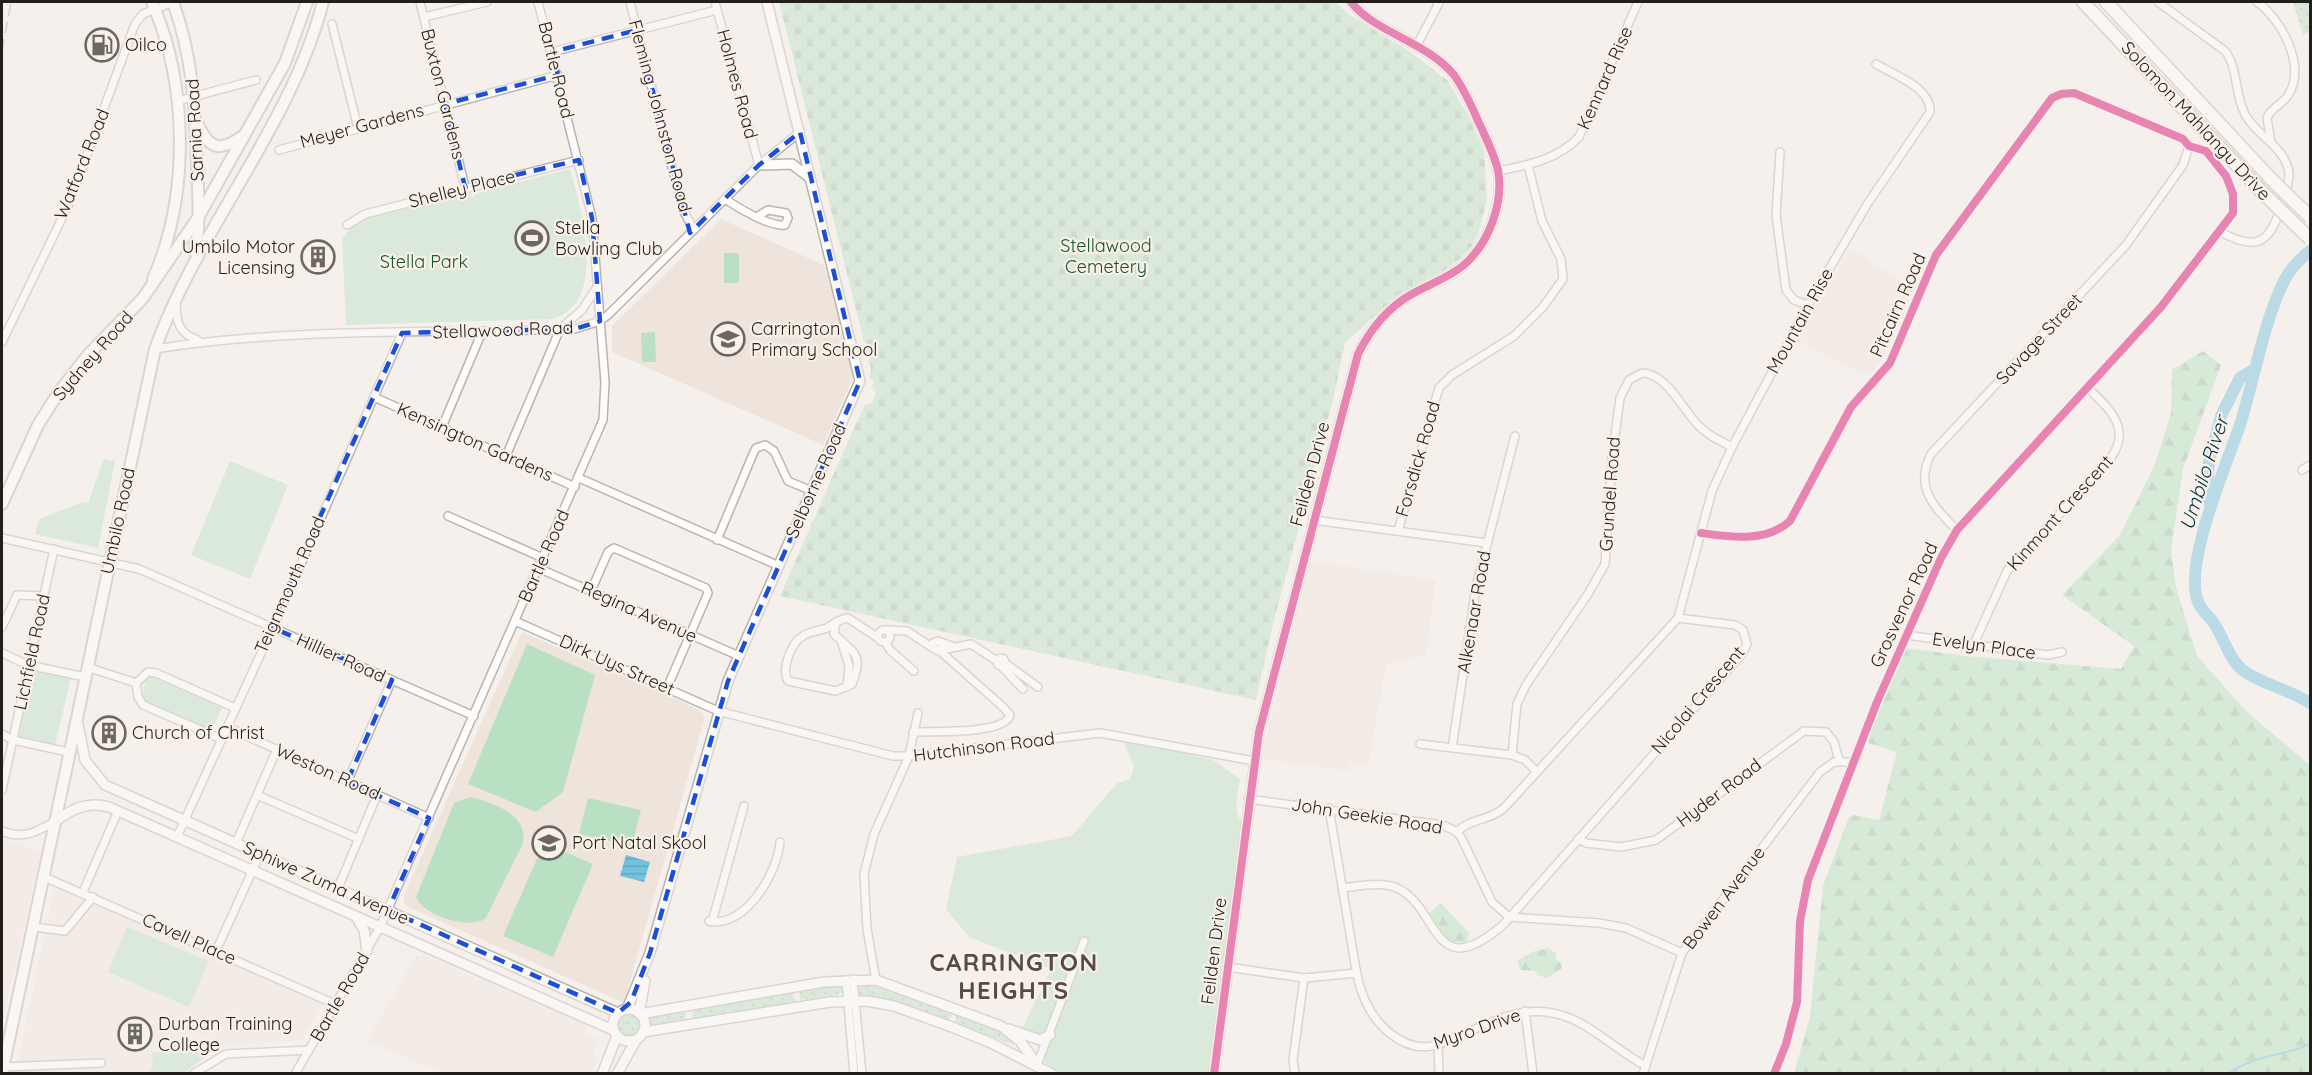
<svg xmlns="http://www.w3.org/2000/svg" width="2312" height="1075" font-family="Quicksand,sans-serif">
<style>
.commercial{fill:#f4e4de}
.built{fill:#efe4db}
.grass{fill:url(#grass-dots)}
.forest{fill:url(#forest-firs)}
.cemetery{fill:url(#cemetery-stones)}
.park{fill:#bae0c3}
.water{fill:url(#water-rules)}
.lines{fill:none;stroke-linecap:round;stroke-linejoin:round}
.stream{stroke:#71c2de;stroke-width:2}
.river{stroke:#71c2de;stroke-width:12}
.minor-casing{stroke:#b8b4b1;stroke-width:10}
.tertiary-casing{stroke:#b8b4b1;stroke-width:12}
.secondary-casing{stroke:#b8b4b1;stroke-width:14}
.trunk-casing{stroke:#b8b4b1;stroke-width:15}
.minor{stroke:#fefdfc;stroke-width:7}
.tertiary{stroke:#fefdfc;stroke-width:9}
.secondary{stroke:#fefdfc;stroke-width:10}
.trunk{stroke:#fefdfc;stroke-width:12}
.rail{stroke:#bab9b7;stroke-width:2;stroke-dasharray:12 6;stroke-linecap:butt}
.trunk-bridge-casing{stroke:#b8b4b1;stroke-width:15;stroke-linecap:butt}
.trunk-bridge{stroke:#fefdfc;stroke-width:12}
.cycleway-casing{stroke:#f9f0e8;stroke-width:11}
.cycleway{stroke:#d6006c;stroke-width:8}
.marked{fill:none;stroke:#1d4ed8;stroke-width:4.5;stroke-dasharray:12 8;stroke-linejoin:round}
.labels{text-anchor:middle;stroke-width:4.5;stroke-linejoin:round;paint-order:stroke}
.poi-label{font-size:18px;fill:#211e1b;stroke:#f9f0e8;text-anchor:start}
.street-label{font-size:18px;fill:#211e1b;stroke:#f9f0e8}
.park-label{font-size:18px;fill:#155530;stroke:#f9f0e8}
.water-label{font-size:20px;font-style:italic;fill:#003546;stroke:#f9f0e8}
.district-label{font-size:24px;font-weight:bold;letter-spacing:1.5px;fill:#544c46;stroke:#f9f0e8}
</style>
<defs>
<pattern id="grass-dots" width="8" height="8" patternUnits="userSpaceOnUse" patternTransform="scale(1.5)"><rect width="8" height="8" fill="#bae0c3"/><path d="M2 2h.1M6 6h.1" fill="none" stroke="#a0c0a7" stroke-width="1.8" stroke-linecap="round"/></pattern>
<pattern id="forest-firs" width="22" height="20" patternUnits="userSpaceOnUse" patternTransform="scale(1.5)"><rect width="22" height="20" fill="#b2dfbd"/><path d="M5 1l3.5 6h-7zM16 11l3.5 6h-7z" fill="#99bfa2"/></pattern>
<pattern id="cemetery-stones" width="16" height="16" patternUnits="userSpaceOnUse" patternTransform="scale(1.5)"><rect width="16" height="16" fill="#bae0c3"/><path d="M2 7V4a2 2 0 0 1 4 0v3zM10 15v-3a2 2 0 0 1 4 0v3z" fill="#a0c0a7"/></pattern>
<pattern id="water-rules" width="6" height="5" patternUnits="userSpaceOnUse" patternTransform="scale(1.5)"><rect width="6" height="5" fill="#71c2de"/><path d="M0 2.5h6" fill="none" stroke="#62a6be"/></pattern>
</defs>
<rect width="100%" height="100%" fill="#f5f0ec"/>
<polygon class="commercial" points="2,837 41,854 2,1025"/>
<g class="built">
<polygon points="721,219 824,265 836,302 853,378 823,445 612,352 612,326"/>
<polygon points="1850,248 1890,275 1915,288 1883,359 1868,376 1797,340"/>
<polygon points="1309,561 1436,580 1426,655 1386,665 1369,761 1365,764 1350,763 1347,771 1261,759"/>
<polygon points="522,632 700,710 705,717 624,1003 408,907 404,903 404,895"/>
<polygon points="60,888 319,1002 321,1008 302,1040 152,1053 153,1065 148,1073 15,1074 54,892"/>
<polygon points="417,955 422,957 423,955 589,1024 584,1034 599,1040 592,1054 599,1058 592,1073 443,1073 367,1041"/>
</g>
<g class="grass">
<polygon points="2293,2 2310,2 2310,31 2303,35"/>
<polygon points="840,983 844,990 839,995 800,1000 800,990"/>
<polygon points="857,983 875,984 954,1013 947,1022 887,1000 858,995"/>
<polygon points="792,991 795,1001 792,1004 693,1019 692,1009"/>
<polygon points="686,1009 686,1021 655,1026 650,1023 651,1017"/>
<circle cx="629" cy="1024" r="12"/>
<polygon points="957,1014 1000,1028 1016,1042 1015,1045 957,1025 955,1021"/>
</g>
<g class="forest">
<polygon points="2203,351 2221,365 2183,469 2171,551 2176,587 2197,656 2248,713 2310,765 2310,1073 1794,1074 1810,1016 1823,886 1849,817 1854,815 1879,820 1897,752 1868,743 1870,728 1905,648 1966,656 2121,669 2134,646 2062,595 2120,535 2154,467 2171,413 2172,370"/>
<path d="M1441 903 1469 933 1467 942C1445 945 1438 933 1427 915Z"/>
<polygon points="1548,948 1556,953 1556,960 1562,963 1561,969 1547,978 1537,975 1536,971 1521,970 1517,961 1532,952"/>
</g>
<polygon class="cemetery" points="779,2 1336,2 1351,16 1409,51 1447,80 1468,115 1484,151 1487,199 1479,232 1472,246 1461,258 1444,270 1397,295 1345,343 1334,396 1272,628 1256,700 780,596 857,421 865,405 872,403 876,392 872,386 874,381 869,378 871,369"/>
<g class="park">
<path d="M570 169C581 209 609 304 552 319L346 325 342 239 356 222 365 216 470 191 472 198 477 193Z"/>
<rect x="724" y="253" width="15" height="30"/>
<polygon points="655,332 656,362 642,362 641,333"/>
<polygon points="104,459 115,461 98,548 35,534 39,519 83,502 88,503"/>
<polygon points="230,461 288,485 250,579 191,555"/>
<polygon points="527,644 595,675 563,792 536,812 468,784"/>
<polygon points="31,668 71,677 55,745 19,736"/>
<polygon points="151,676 222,708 212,730 145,702 142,696 146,678"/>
<path d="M1123 740 1213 760 1240 779C1238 794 1232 812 1243 823L1210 1073 1062 1074 1044 1062 1049 1041 1022 1029 1051 969 969 937 946 909 957 857 1072 836 1117 783 1130 779 1134 767Z"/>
<path d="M470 797C492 802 532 816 522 845L486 918C470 931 422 915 416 897L454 803Z"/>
<polygon points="588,798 641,810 632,846 579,834"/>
<polygon points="544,843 593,864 553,957 503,936"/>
<polygon points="127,927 209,961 189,1007 108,972"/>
<polygon points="220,1046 184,1073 148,1073 153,1065 152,1053"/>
</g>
<polygon class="water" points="626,855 650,862 644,882 620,876"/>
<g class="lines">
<path class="stream" d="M2228 1074C2256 1054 2281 1057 2310 1044"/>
<g class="river">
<path d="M2310 251C2300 259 2290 269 2284 281 2263 324 2254 380 2240 425 2227 463 2181 569 2199 604 2202 611 2209 616 2213 622 2224 637 2229 661 2245 672 2265 685 2290 690 2310 703"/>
<polyline points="2210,505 2207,489 2209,461 2221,416 2240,378 2255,369"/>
</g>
<defs>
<g id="minor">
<polyline points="420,2 465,187"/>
<polyline points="630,2 683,210 694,230"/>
<polyline points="715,2 759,165"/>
<path d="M2158 2 2225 51C2239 69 2234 96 2246 116 2256 134 2280 145 2287 165 2292 177 2286 189 2283 201 2271 241 2259 254 2219 231"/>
<path d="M2257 2C2281 19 2306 64 2289 94 2284 104 2271 107 2267 118L2271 143"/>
<polyline points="424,17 487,2"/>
<polyline points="332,24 358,128"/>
<polyline points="1417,45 1439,3 1437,2"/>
<polyline points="552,52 717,10"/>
<polyline points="177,101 256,80"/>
<polyline points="279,150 558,75"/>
<polyline points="1780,152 1776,215 1786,290 1794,300 1808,305"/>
<path d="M1498 171C1528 165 1557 160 1579 137L1638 2"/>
<path d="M725 199C738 208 770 227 785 225L788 218 786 213 768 210 758 216"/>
<polyline points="347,225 365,214 579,160"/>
<path d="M176 303C176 322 179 334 198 340"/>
<polyline points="2,342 68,206 135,24 143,14 173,2"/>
<path d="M155 349C293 327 435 334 575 329L600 321 608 315 759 165 800 132"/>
<polyline points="374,397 575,487"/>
<polyline points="442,427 482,332"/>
<polyline points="506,456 560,329 582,310 597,287"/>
<polyline points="2302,470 2310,465"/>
<polyline points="579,478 779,566"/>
<polyline points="448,516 543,558"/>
<polyline points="1313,520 1487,543"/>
<path d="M1957 530C1934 508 1914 487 1931 454L2126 245 2183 165 2189 146"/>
<polyline points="1398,531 1439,388 1452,375 1514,336 1543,307 1563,279 1561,259 1542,221 1528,165"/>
<path d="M1701 533C1731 537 1765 543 1790 521L1851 407 1890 363 1936 255 2052 98 2061 94 2074 93 2183 139 2189 146 2206 151 2226 176 2233 194V213L2161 307 1957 530 1941 558 1877 702 1808 880 1800 921 1797 1002 1786 1044 1774 1074"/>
<polyline points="2,538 139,569 474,716"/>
<polyline points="717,540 753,454 756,448 765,445 774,451 788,481 812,491"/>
<polyline points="538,568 739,656"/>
<polyline points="591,591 608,552 614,548 706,588 708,593 667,688"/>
<path d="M1678 618 1712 491 1732 447 1808 305 1868 203 1930 112C1932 88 1894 75 1876 64"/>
<polyline points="515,621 718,711 893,756 909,756 1100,733 1254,761"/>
<path d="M836 622 834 634C855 654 864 654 852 684L836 691 788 681C781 669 791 643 803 636 810 631 819 631 827 628 834 624 839 619 848 618L878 638"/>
<polyline points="2,627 17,595 44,596"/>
<circle cx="884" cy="636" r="6"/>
<polyline points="886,630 907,631 933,648"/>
<polyline points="1906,635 2048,655 2062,652"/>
<polyline points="841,640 849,666 847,687"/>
<polyline points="885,642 890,650 914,671"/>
<polyline points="943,645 939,651 933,648 933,643 938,641 952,646"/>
<path d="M1973 646 2007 571 2110 459C2133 428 2109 409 2087 387"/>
<polyline points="942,650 971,644 997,661"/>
<polyline points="2,653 28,665 85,677"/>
<circle cx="1001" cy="662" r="4"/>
<polyline points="1005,663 1038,687"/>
<polyline points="1001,666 1023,689"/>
<polyline points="87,667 136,683"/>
<polyline points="227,727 429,818"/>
<path d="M913 732C933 731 1004 735 1010 715L1003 707 940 651"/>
<polyline points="2,734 13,740 68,752"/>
<polyline points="221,739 143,705 138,697 136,683 148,672 156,673 235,708"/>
<polyline points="1420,744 1512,755 1525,760 1536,771"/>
<polyline points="1452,748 1476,587 1515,436"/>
<path d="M1512 755 1517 704 1526 685 1588 594 1605 564 1612 458 1620 398 1629 380 1642 373C1667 373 1683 411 1700 427 1709 436 1720 441 1732 447"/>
<polyline points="347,782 392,680"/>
<polyline points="2,790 54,549"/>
<polyline points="257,795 359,839"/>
<polyline points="1248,799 1443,825 1457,832 1462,839 1492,902 1509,917 1599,923 1626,928 1682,953"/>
<path d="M1329 808C1336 850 1343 892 1350 934 1354 956 1356 980 1365 1000 1376 1026 1405 1054 1436 1045 1475 1033 1508 1005 1552 1013 1588 1019 1614 1050 1646 1066"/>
<path d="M2 831C22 840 36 832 54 822"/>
<polyline points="177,837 279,614 402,333"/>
<polyline points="1578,839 1586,843 1621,847 1656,840 1804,731 1826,732 1834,742 1839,760"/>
<polyline points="236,843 277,749"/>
<polyline points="42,876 335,1004"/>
<polyline points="338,888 377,795"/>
<path d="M1342 888C1360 886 1385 880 1401 890 1440 913 1434 985 1504 924L1742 654 1747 644 1743 630 1735 625 1678 618 1504 808C1490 821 1470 818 1457 832"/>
<polyline points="83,892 118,811"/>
<path d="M709 921C745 929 778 872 780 842"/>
<polyline points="712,922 744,806"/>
<polyline points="33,927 65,931 93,897"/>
<polyline points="216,951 260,854"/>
<polyline points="1227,967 1304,978 1357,973"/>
<polyline points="853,979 862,1074"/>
<polyline points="846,980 854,1074"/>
<polyline points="876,980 867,929 864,874 874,834 909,756 918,713"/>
<polyline points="1525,1011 1533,1074"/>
<polyline points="1438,1044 1439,1074"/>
<polyline points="1037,1065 1084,941"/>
<polyline points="3,1067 101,1063"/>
<polyline points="193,1074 226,1054 309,1050"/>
<polyline points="295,1074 380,927 603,420 605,382 592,218 538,2"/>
<polyline points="1295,1074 1293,1060 1304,978"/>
<polyline points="1643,1074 1682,953 1820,772 1834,762 1853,762"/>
</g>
<g id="tertiary">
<polyline points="759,165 792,164 810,178"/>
<polyline points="78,724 85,760 105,785 618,1013"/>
<path d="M54 822C72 809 87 801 109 807L613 1030"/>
<polyline points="356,917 364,930 367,951"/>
<circle cx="629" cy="1025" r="16"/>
<polyline points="627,1009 650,953 728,681 860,381 767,2"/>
<polyline points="639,1013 645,981"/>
<polyline points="640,1014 824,982 876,980 1001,1026 1020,1041 1036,1063"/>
<polyline points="1009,1029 1040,1040 1050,1035"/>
<polyline points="643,1032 830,1002 867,1001 894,1006 952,1027 991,1043 1052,1074"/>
<polyline points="602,1074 617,1036"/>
<polyline points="617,1074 636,1040"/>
<path d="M1214 1074 1259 732 1358 354C1371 328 1387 308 1412 294 1430 284 1448 278 1464 265 1489 243 1504 203 1498 170 1494 154 1486 138 1479 123 1472 107 1465 90 1454 75 1427 42 1374 32 1351 2"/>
</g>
<g id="secondary">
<path d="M152 2C188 85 190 195 153 279"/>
<path d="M173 2C193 58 195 106 197 165 198 194 201 223 195 252"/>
<path d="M198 125C210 150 220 152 243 136"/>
<polyline points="2,504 38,425 59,392 87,356 143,298 199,216 285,63 307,2"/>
<path d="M2 1073 155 349C199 227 290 128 323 2"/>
</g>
<g id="trunk">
<polyline points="2083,2 2261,191"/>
<polyline points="2106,2 2273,181"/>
</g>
</defs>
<use href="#minor" class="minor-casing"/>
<use href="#tertiary" class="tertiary-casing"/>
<use href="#secondary" class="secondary-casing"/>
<use href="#trunk" class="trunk-casing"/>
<use href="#minor" class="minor"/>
<use href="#tertiary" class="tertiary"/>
<use href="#secondary" class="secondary"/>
<use href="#trunk" class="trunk"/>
<polyline class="rail" points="2,51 11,2"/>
<defs>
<g id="trunk-bridge">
<polyline points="2273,181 2310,217"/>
<polyline points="2261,191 2310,239"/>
</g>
</defs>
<use href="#trunk-bridge" class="trunk-bridge-casing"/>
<use href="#trunk-bridge" class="trunk-bridge"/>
<defs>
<g id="cycleway">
<path d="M1701 533C1731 537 1765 543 1790 521L1851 407 1890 363 1936 255 2052 98 2061 94 2074 93 2183 139 2189 146 2206 151 2226 176 2233 194V213L2161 307 1957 530 1941 558 1877 702 1808 880 1800 921 1797 1002 1786 1044 1774 1074"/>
<path d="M1214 1074 1259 732 1358 354C1371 328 1387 308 1412 294 1430 284 1448 278 1464 265 1489 243 1504 203 1498 170 1494 154 1486 138 1479 123 1472 107 1465 90 1454 75 1427 42 1374 32 1351 2"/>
</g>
</defs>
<use href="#cycleway" class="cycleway-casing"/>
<use href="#cycleway" class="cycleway"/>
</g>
<path d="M0 0H2312V1075H0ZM637 30 690 233 759 165 800 132 860 381 728 681 650 953 631 1002 618 1013 388 910 429 818 347 782 392 680 271 627 402 333 575 329 600 321 592 218 579 160 465 187 445 104 558 75 552 52Z" fill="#f5f0ec" fill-opacity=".55" fill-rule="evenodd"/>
<path class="marked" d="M637 30 690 233 759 165 800 132 860 381 728 681 650 953 631 1002 618 1013 388 910 429 818 347 782 392 680 271 627 402 333 575 329 600 321 592 218 579 160 465 187 445 104 558 75 552 52Z"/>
<defs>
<symbol id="fuel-ring" viewBox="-11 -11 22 22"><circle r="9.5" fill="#f9f0e8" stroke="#6b6864" stroke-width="1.5"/><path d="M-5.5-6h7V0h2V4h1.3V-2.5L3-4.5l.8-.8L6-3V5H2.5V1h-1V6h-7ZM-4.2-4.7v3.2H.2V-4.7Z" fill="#6b6864"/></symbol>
<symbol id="stadium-ring" viewBox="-11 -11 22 22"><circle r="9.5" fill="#f9f0e8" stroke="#6b6864" stroke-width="1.5"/><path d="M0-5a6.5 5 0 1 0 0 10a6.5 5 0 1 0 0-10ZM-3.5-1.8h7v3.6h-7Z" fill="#6b6864"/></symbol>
<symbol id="building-ring" viewBox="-11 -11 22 22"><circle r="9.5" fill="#f9f0e8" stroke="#6b6864" stroke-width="1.5"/><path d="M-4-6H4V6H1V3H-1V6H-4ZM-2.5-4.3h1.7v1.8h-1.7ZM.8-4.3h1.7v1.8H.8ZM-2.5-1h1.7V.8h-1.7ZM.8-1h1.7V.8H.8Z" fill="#6b6864"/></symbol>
<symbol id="school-ring" viewBox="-11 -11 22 22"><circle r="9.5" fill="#f9f0e8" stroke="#6b6864" stroke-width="1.5"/><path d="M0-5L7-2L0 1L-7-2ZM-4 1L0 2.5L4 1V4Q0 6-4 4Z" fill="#6b6864"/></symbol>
</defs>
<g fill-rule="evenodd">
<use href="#fuel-ring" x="83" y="26" width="38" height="38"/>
<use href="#stadium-ring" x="513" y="219" width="38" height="38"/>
<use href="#building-ring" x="299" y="238" width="38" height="38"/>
<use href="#school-ring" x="709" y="320" width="38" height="38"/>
<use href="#building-ring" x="90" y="714" width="38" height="38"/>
<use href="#school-ring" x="530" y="824" width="38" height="38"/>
<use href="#building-ring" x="116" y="1015" width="38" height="38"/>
</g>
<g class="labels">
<g class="poi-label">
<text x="125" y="51">Oilco</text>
<text x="555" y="234">Stella<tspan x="555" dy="21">Bowling Club</tspan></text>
<text x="295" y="253" text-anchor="end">Umbilo Motor<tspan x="295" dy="21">Licensing</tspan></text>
<text x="751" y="335">Carrington<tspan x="751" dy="21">Primary School</tspan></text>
<text x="132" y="739">Church of Christ</text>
<text x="572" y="849">Port Natal Skool</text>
<text x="158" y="1030">Durban Training<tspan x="158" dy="21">College</tspan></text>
</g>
<g class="street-label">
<text transform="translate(556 70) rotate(76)" y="6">Bartle Road</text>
<text transform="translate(1605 78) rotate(-66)" y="6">Kennard Rise</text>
<text transform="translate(737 84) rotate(75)" y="6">Holmes Road</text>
<text transform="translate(443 94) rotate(76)" y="6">Buxton Gardens</text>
<text transform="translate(660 116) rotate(75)" y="6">Fleming Johnston Road</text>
<text transform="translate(2196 121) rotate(47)" y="6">Solomon Mahlangu Drive</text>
<text transform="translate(362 126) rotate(-15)" y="6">Meyer Gardens</text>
<text transform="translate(195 130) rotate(-93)" y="6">Sarnia Road</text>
<text transform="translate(82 164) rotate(-68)" y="6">Watford Road</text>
<text transform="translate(462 189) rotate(-14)" y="6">Shelley Place</text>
<text transform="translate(1898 305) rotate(-66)" y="6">Pitcairn Road</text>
<text transform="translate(1800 321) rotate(-61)" y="6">Mountain Rise</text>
<text transform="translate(503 330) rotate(-2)" y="6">Stellawood Road</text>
<text transform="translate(2039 339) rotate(-47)" y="6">Savage Street</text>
<text transform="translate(93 356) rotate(-49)" y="6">Sydney Road</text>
<text transform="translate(475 442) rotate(24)" y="6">Kensington Gardens</text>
<text transform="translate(1418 459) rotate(-74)" y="6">Forsdick Road</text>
<text transform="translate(1310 474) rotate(-75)" y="6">Feilden Drive</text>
<text transform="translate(816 481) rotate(-66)" y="6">Selborne Road</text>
<text transform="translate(1610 494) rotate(-86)" y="6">Grundel Road</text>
<text transform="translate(2060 513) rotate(-48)" y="6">Kinmont Crescent</text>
<text transform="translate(118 521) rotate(-78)" y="6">Umbilo Road</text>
<text transform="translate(544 556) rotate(-66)" y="6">Bartle Road</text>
<text transform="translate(290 585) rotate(-66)" y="6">Teignmouth Road</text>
<text transform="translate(1904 605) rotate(-65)" y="6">Grosvenor Road</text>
<text transform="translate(639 612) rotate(24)" y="6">Regina Avenue</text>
<text transform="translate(1474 612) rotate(-80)" y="6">Alkenaar Road</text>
<text transform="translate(1984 646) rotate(8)" y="6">Evelyn Place</text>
<text transform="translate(32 652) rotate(-78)" y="6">Lichfield Road</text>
<text transform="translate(341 658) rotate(24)" y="6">Hillier Road</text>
<text transform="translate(617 665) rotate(24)" y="6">Dirk Uys Street</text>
<text transform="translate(1698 700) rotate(-50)" y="6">Nicolai Crescent</text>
<text transform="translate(984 747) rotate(-7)" y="6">Hutchinson Road</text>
<text transform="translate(328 772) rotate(24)" y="6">Weston Road</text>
<text transform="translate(1719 793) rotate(-37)" y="6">Hyder Road</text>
<text transform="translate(1367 816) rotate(9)" y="6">John Geekie Road</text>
<text transform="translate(326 883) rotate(24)" y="6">Sphiwe Zuma Avenue</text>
<text transform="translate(1724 898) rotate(-53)" y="6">Bowen Avenue</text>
<text transform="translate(189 939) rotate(24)" y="6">Cavell Place</text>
<text transform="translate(1214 951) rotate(-83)" y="6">Feilden Drive</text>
<text transform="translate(340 997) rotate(-60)" y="6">Bartle Road</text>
<text transform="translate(1477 1029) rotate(-19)" y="6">Myro Drive</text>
</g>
<g class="park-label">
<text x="1106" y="252">Stellawood<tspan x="1106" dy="21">Cemetery</tspan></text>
<text x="424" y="268">Stella Park</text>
</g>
<g class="water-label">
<text transform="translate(2204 473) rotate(-72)" y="7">Umbilo River</text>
</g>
<g class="district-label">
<text x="1014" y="971">CARRINGTON<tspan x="1014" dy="28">HEIGHTS</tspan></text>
</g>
</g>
<rect width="2312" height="1075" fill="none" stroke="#211e1b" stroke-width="6"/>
</svg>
